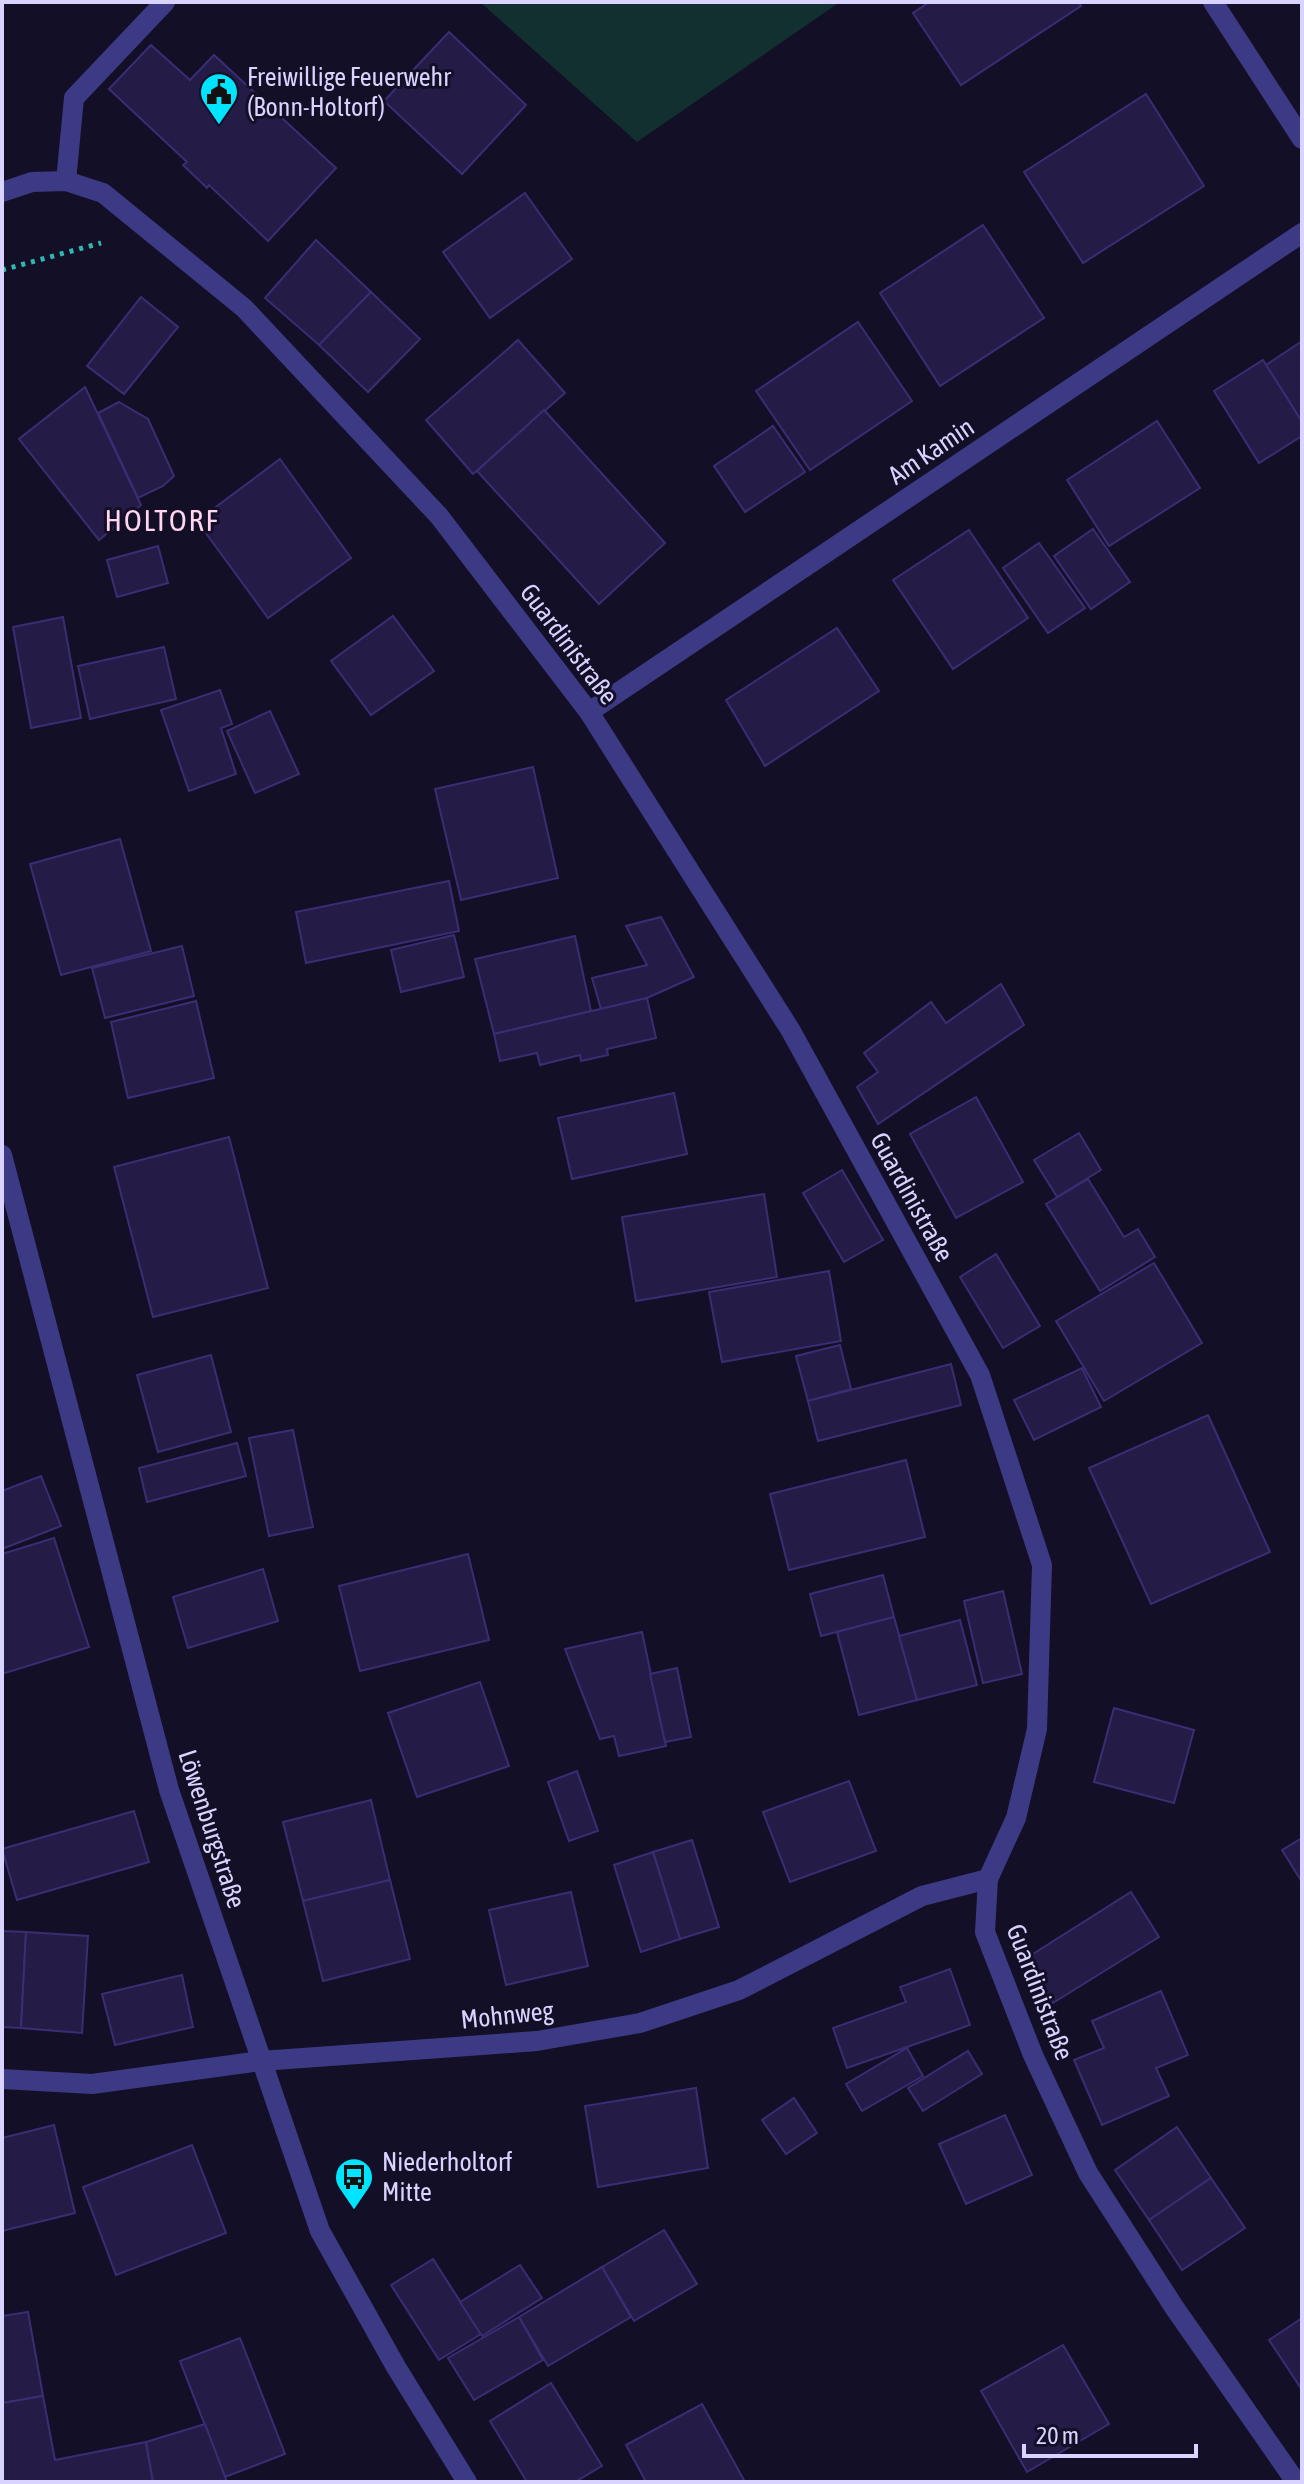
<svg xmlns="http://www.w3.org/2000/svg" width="1304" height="2484" font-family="'Asap Condensed',sans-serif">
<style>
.green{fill:#12302f}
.building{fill:#241b47;stroke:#3b2d73;stroke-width:2}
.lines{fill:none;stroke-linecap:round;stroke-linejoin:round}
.path{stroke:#2fb8b0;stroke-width:5;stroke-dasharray:4 6;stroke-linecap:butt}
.minor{stroke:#3d3a85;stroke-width:20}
.labels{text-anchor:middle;stroke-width:6;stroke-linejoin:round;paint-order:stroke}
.poi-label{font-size:26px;fill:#d9d4ff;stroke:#130f26;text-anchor:start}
.street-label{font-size:26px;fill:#d9d4ff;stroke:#130f26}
.quarter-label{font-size:30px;letter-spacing:2px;fill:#ffd6f0;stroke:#130f26}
</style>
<rect width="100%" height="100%" fill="#130f26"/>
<polygon class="green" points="480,2 840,2 637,142"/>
<g class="building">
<polygon points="929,2 1078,2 1081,6 961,85 913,13"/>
<polygon points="449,32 526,105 462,174 384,101"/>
<polygon points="151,45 190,80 214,55 336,168 268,241 209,185 207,188 183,165 187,162 109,89"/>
<polygon points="1146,94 1204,186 1083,263 1024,172"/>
<polygon points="525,193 572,259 490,318 443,252"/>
<polygon points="983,225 1044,318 940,386 880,293"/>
<polygon points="316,240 371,292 319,345 265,298"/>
<polygon points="371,292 420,339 368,392 319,345"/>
<polygon points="141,297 178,327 124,394 87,366"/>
<polygon points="858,322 912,401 810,470 756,391"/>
<polygon points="518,340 565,393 473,474 426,420"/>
<polygon points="1302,341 1302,422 1266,365"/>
<polygon points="1263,360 1302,422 1302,436 1259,463 1214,391"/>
<polygon points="85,387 141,505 99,540 19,439"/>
<polygon points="119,402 148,419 174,476 163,486 138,498 98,413"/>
<polygon points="544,410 665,543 599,604 477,471"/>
<polygon points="1157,421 1200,488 1109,546 1067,480"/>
<polygon points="773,426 805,472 745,512 714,466"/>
<polygon points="280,459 351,558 268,618 197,521"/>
<polygon points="1093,529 1130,582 1091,609 1054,556"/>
<polygon points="969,530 1028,618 953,669 893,580"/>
<polygon points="1039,543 1085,608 1048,633 1003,568"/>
<polygon points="158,546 168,583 117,597 107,560"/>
<polygon points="393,616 434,671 371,715 331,661"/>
<polygon points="63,617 81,718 31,728 13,627"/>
<polygon points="837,628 879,691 765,766 726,700"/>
<polygon points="164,647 176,699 90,719 78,666"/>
<polygon points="220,690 232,724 221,728 236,774 189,791 161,710"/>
<polygon points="270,711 299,774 255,793 227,731"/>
<polygon points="533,767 558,878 461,900 435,789"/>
<polygon points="120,839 151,951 61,975 30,864"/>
<polygon points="449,881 459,931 306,963 296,912"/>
<polygon points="661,917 694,977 647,998 601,1009 592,978 647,965 626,926"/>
<polygon points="454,935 464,977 401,992 391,950"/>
<polygon points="575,936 591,1011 494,1034 475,959"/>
<polygon points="182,946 194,996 105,1018 92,968"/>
<polygon points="1001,984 1024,1025 878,1124 857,1087 878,1072 864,1053 931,1002 946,1023"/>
<polygon points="647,998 656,1038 607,1049 608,1055 581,1061 580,1055 540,1065 537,1053 500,1061 494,1034"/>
<polygon points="196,1001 214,1078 128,1098 111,1022"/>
<polygon points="674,1093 687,1154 572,1179 558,1118"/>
<polygon points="976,1097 1023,1182 956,1218 910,1134"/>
<polygon points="1079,1133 1101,1170 1057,1197 1034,1160"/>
<polygon points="229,1137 268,1288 153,1317 114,1167"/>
<polygon points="842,1170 883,1240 844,1262 803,1193"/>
<polygon points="1088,1179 1124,1237 1138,1229 1155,1257 1100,1291 1046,1204"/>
<polygon points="764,1194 777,1277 636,1301 622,1217"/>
<polygon points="996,1254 1040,1326 1003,1348 960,1277"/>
<polygon points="1154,1263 1202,1343 1104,1401 1056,1321"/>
<polygon points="829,1271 841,1341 722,1362 709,1292"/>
<polygon points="840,1345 851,1389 808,1401 796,1356"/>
<polygon points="211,1355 231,1432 158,1452 137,1375"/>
<polygon points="951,1364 961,1405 818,1441 808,1401"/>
<polygon points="1082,1368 1101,1407 1034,1440 1014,1400"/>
<polygon points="1208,1415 1270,1552 1151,1604 1089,1468"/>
<polygon points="293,1430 313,1527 269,1536 249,1438"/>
<polygon points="237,1443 246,1476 147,1502 139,1468"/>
<polygon points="906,1460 925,1537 789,1570 770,1494"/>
<polygon points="41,1476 61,1526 2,1549 2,1491"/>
<polygon points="54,1538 89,1647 2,1674 2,1554"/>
<polygon points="468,1554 489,1640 360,1671 339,1586"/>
<polygon points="263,1569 278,1621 188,1648 173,1597"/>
<polygon points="883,1575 894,1617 821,1636 810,1594"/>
<polygon points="1003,1591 1022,1674 983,1683 964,1601"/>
<polygon points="894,1617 917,1700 859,1715 837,1632"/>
<polygon points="960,1620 977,1685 917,1700 899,1636"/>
<polygon points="642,1632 666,1746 619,1756 614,1736 600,1739 565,1649"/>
<polygon points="677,1668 691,1737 665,1742 650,1674"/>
<polygon points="480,1682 509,1766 417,1797 388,1713"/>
<polygon points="1114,1708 1194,1730 1174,1803 1094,1782"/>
<polygon points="577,1771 598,1831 569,1841 548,1782"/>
<polygon points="849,1781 876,1851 790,1882 763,1812"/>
<polygon points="371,1800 390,1880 303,1901 283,1822"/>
<polygon points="134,1811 149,1862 17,1900 2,1849"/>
<polygon points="1302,1838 1302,1882 1282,1850"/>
<polygon points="692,1840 719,1927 680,1939 653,1852"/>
<polygon points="653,1852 680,1939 641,1952 614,1865"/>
<polygon points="390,1880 410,1959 323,1981 303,1901"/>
<polygon points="571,1892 588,1966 506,1985 489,1910"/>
<polygon points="1131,1892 1159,1937 1053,2003 1025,1959"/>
<polygon points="2,1931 26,1932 21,2028 2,2027"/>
<polygon points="26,1932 88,1936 82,2033 21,2028"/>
<polygon points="950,1969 970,2025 847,2068 833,2028 906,2002 900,1987"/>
<polygon points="182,1975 193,2027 115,2045 102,1994"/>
<polygon points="1161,1991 1188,2055 1156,2068 1169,2096 1102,2125 1074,2060 1104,2048 1092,2021"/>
<polygon points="907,2048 923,2076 862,2111 846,2084"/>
<polygon points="968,2051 982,2074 923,2111 908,2088"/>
<polygon points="696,2088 708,2168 598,2187 585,2106"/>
<polygon points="794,2098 817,2133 786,2154 762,2120"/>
<polygon points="1005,2115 1032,2175 966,2204 939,2144"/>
<polygon points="54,2125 75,2213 2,2231 2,2138"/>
<polygon points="1177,2127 1211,2178 1149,2220 1115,2170"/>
<polygon points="192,2145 226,2233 116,2275 83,2187"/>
<polygon points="1211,2178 1245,2228 1182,2270 1149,2220"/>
<polygon points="664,2230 697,2284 634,2321 602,2267"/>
<polygon points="433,2259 481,2334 439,2360 391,2285"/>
<polygon points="520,2265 542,2298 482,2336 460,2302"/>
<polygon points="602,2267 631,2317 548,2366 519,2317"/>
<polygon points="28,2312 43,2396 2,2403 2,2316"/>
<polygon points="519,2317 543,2360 474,2400 448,2358"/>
<polygon points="1302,2318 1302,2390 1269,2340"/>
<polygon points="240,2338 285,2454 225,2477 180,2361"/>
<polygon points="1063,2345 1109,2424 1027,2472 981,2391"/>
<polygon points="551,2383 602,2466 575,2482 527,2482 490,2421"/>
<polygon points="43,2396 55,2460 146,2442 153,2482 2,2482 2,2403"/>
<polygon points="702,2404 745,2482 646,2482 626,2445"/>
<polygon points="205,2424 227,2482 153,2482 146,2442"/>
</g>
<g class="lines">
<polyline class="path" points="2,270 101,243"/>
<g class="minor">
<polyline points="1213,2 1302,139"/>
<polyline points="66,181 74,98 165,2"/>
<polyline points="2,192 32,182 66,181 103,193 244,308 439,516 589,712 791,1031 980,1375 1042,1565 1037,1729 1016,1818 988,1879 985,1932 1033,2055 1088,2173 1174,2307 1296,2482"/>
<polyline points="589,712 1302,233"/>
<polyline points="2,1155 169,1790 320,2231 396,2367 467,2482"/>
<polyline points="2,2079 92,2084 261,2061 537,2041 640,2023 739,1990 922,1896 988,1879"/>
</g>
</g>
<defs>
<symbol id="civic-pin" viewBox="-11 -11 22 30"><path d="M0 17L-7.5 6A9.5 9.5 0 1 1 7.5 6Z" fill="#00e5ff" stroke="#130f26"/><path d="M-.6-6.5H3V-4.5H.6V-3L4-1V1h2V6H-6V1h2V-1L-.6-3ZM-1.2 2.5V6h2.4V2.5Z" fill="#111"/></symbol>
<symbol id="bus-pin" viewBox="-11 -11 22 30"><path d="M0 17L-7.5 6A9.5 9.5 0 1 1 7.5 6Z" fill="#00e5ff" stroke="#130f26"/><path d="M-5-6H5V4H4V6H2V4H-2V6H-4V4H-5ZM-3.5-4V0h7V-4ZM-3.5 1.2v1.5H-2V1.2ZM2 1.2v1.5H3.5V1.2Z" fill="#111"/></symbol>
</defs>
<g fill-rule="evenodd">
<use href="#civic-pin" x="197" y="70" width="44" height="60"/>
<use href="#bus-pin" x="332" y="2155" width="44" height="60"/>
</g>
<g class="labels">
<g class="poi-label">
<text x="247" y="86">Freiwillige Feuerwehr<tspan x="247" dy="30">(Bonn-Holtorf)</tspan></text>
<text x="382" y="2171">Niederholtorf<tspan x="382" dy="30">Mitte</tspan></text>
</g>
<g class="street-label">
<text transform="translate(931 451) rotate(-34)" y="9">Am Kamin</text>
<text transform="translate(569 644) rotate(53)" y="9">Guardinistraße</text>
<text transform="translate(912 1197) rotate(61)" y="9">Guardinistraße</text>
<text transform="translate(212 1829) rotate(72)" y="9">Löwenburgstraße</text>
<text transform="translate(1040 1992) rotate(69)" y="9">Guardinistraße</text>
<text transform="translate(507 2015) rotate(-6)" y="9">Mohnweg</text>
</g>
<g class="quarter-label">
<text x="162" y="531">HOLTORF</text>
</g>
</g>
<rect width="1304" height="2484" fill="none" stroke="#d9d4ff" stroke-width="8"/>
<path d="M1024 2444v12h172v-12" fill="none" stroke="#d9d4ff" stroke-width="4"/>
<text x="1036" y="2444" font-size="24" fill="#d9d4ff" stroke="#130f26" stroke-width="6" paint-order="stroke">20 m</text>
</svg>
